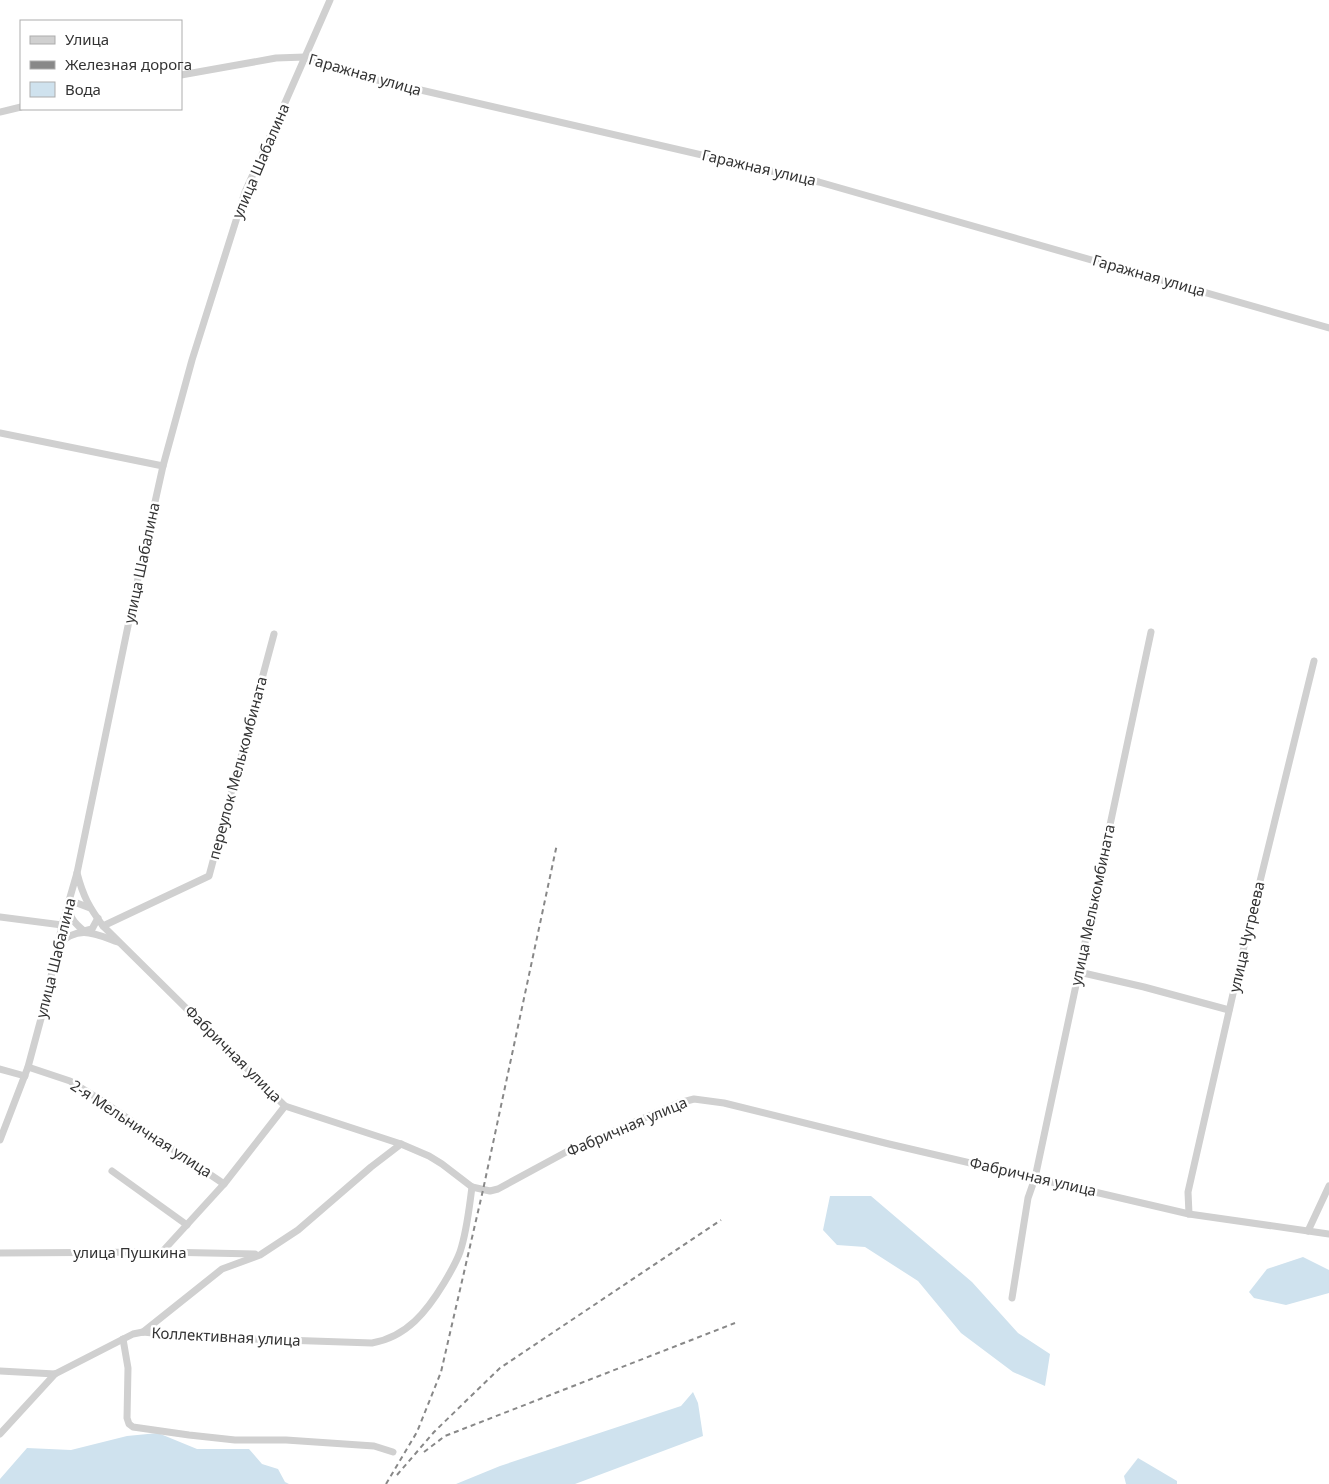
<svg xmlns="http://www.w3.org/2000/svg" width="1329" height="1484" font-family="'Noto Sans',sans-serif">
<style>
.water{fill:#cfe2ee}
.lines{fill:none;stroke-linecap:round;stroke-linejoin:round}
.minor{stroke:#d0d0d0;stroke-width:7}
.rail{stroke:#888;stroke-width:2;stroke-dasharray:5 4;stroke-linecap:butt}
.labels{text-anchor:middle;stroke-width:5;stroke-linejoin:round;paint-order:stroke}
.street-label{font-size:15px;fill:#333;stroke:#fff}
</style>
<rect width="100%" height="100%" fill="#fff"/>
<g class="water">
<polygon points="830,1196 871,1196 972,1282 1018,1333 1050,1354 1045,1386 1013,1372 961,1333 918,1281 865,1247 837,1245 823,1230"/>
<polygon points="1303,1257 1329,1270 1329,1293 1286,1305 1254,1298 1249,1292 1267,1269"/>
<polygon points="693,1392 698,1403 703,1436 575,1484 456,1484 500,1466 681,1406"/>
<polygon points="158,1433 197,1449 249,1449 262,1464 278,1469 285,1482 289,1484 0,1484 0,1479 27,1448 71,1450 127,1436"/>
<polygon points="1138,1458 1177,1481 1177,1484 1126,1484 1124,1476"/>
</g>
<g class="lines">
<g class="minor">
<polyline points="181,75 276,58 305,57 373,79 819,182 1329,328"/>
<polyline points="0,112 21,107"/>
<polyline points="0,433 163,466"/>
<path d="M77 873C83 896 89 907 103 926L285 1106 401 1144 429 1156 442 1164 472 1187 490 1191 498 1189 568 1151 679 1103 694 1099 724 1103 889 1144 1189 1214 1329 1234"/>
<path d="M90 908 69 900C69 917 72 921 84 931L92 929 98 918"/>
<polyline points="0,917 62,925"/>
<polyline points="103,926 209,876 274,634"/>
<path d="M57 945C79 925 93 933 118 942"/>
<polyline points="1079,972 1144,987 1229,1010"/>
<polyline points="28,1067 70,1081 99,1099 224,1184"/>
<polyline points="0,1069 25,1076"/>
<polyline points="0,1140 28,1067 46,1000 62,925 77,873 135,592 163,466 192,360 245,192 277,121 330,0"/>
<polyline points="112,1171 187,1225"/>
<polyline points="1189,1214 1188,1192 1240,963 1314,661"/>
<polyline points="1308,1231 1329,1186"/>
<polyline points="162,1252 224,1184 285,1106"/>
<polyline points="0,1253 162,1252 255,1254"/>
<polyline points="1012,1298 1028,1198 1035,1178 1151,632"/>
<polyline points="143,1332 222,1269 260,1255 298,1230 371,1167 401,1144"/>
<polyline points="123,1339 128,1368 127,1418 129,1424 133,1427 189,1435 235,1440 286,1440 374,1446 393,1452"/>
<path d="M0 1371 55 1374 133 1334 143 1332 191 1337 372 1343C407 1337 427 1311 444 1283 450 1273 456 1263 460 1252 467 1231 469 1209 472 1187"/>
<polyline points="0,1434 55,1374"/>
</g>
<g class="rail">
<polyline points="424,1452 445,1436 735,1323"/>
<polyline points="397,1475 434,1432 500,1368 721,1220"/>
<polyline points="386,1484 417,1432 441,1372 483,1190 557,844"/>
</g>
</g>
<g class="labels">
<g class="street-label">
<text transform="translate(365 75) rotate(16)" y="5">Гаражная улица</text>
<text transform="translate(261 161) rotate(-67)" y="5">улица Шабалина</text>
<text transform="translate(759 168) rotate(13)" y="5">Гаражная улица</text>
<text transform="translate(1149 276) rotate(16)" y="5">Гаражная улица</text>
<text transform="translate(142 563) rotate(-78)" y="5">улица Шабалина</text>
<text transform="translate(238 768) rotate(-75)" y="5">переулок Мелькомбината</text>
<text transform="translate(1093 905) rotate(-78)" y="5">улица Мелькомбината</text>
<text transform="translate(1247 937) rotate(-77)" y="5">улица Чугреева</text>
<text transform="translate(56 958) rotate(-76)" y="5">улица Шабалина</text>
<text transform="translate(233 1054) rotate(45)" y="5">Фабричная улица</text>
<text transform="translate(627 1127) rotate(-23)" y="5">Фабричная улица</text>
<text transform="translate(141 1129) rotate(33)" y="5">2-я Мельничная улица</text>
<text transform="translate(1033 1177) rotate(13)" y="5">Фабричная улица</text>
<text x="130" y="1258">улица Пушкина</text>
<text transform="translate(226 1337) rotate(3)" y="5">Коллективная улица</text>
</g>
</g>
<rect x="20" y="20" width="162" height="90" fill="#ffffff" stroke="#adadad"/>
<rect x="30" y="36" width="25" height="8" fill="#d0d0d0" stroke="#adadad"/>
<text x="65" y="45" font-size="15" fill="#333333">Улица</text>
<rect x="30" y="61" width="25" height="8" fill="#888888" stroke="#adadad"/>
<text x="65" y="70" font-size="15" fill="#333333">Железная дорога</text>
<rect x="30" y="82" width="25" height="15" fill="#cfe2ee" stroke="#adadad"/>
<text x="65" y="95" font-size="15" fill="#333333">Вода</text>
</svg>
